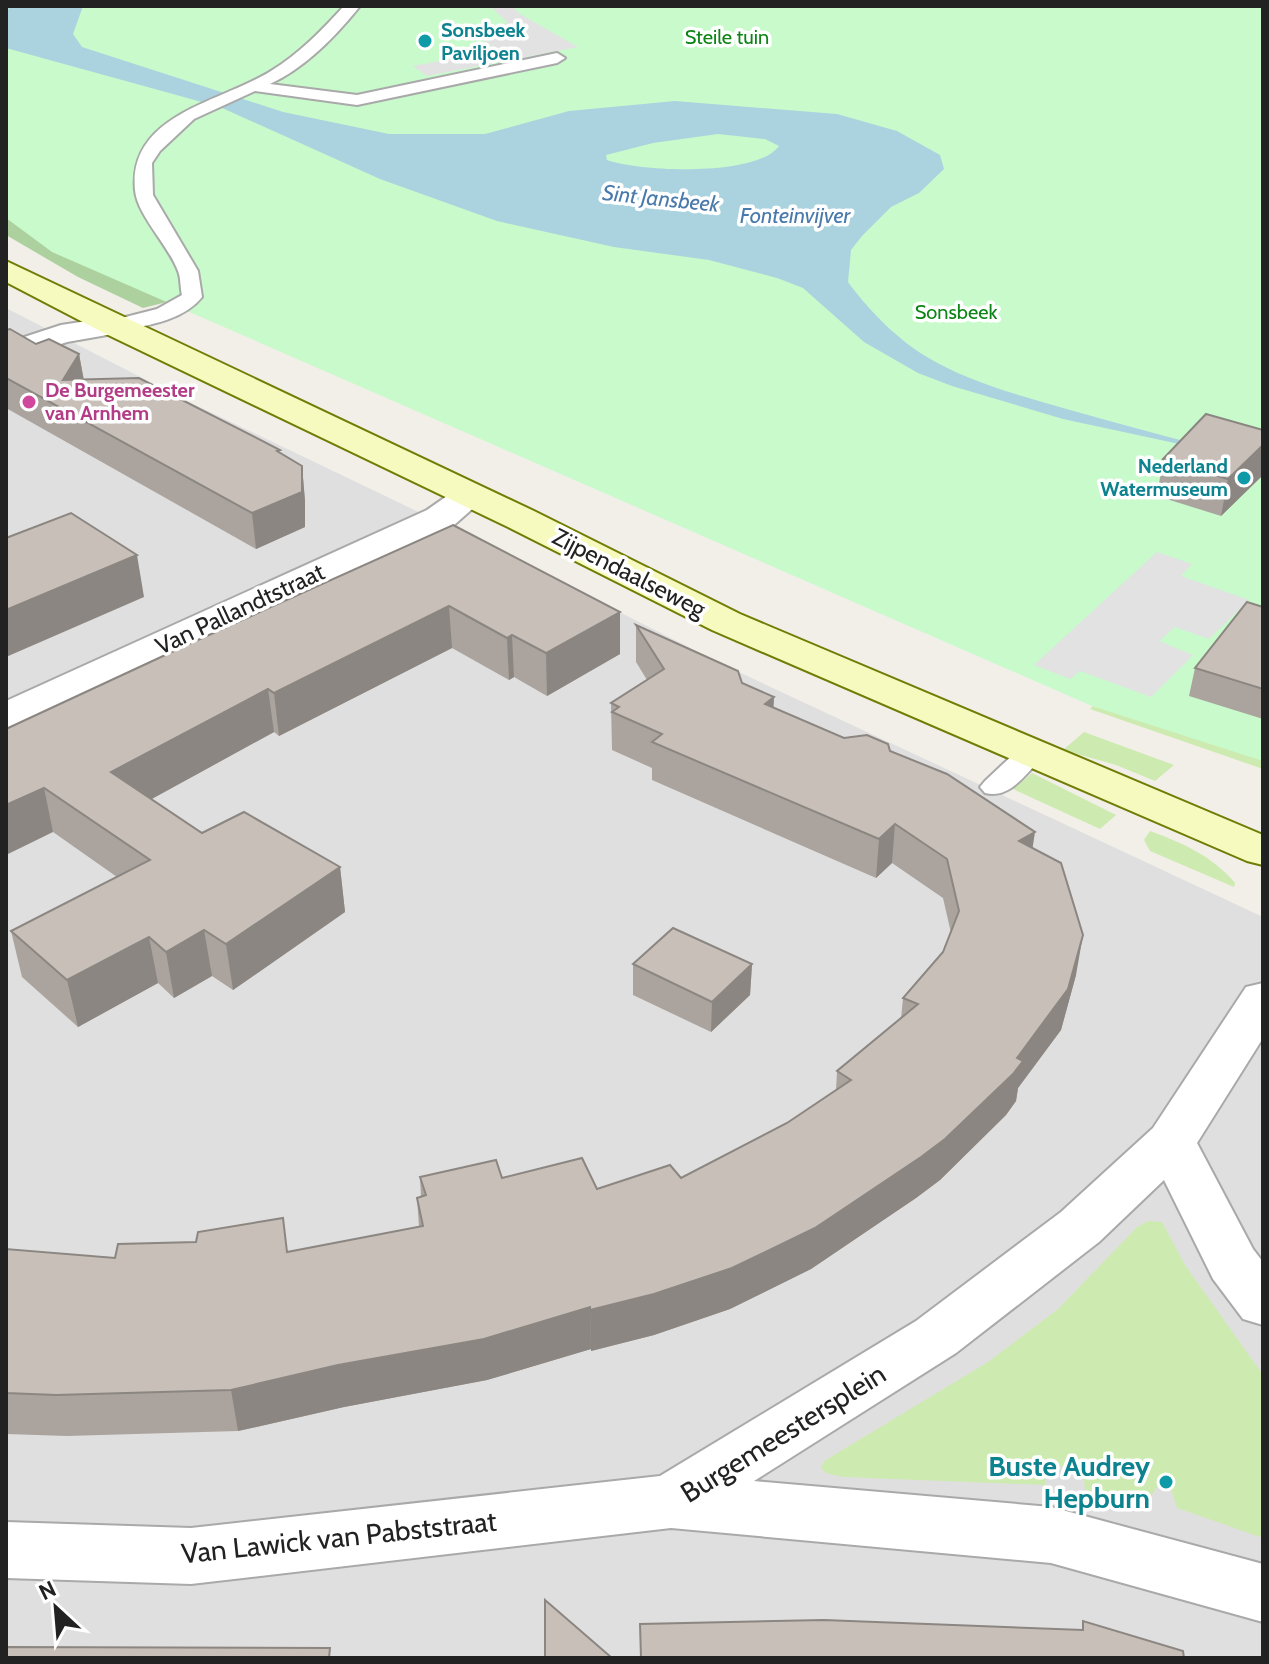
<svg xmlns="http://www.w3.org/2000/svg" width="1269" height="1664" font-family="Cabin,sans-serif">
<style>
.residential{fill:#e0dfdf}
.grass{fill:#cdebb0}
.forest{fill:#add19e}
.park{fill:#c8facc}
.parking{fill:#e2e2e2}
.water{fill:#aad3df;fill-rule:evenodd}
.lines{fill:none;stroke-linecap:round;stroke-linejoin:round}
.lane-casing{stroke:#a9a9a9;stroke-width:4}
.street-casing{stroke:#a9a9a9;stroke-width:4}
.secondary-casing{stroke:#707d05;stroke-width:4}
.lane{fill:#fff;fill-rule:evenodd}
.street{fill:#fff;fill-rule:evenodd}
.secondary{fill:#f7fabf;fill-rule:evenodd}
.wall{fill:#aba49e}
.shaded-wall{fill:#8b8681}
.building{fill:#c7bfb8;stroke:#8b8681;stroke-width:2}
.culture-dot{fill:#0f9aa8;stroke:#fff;stroke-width:3}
.hotel-dot{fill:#d1479c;stroke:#fff;stroke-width:3}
.labels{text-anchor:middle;stroke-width:7;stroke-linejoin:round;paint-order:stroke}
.far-culture-label{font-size:20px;font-weight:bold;fill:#0d838f;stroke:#fff;text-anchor:start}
.far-park-label{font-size:20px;fill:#0c8416;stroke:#fff}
.far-hotel-label{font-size:20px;font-weight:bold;fill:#b23c85;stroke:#fff;text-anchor:start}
.far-water-label{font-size:22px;font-style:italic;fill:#4a7aab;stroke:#fff}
.street-label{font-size:24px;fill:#222;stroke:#fff}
.near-street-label{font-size:28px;fill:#222;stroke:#fff}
.near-culture-label{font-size:28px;font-weight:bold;fill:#0d838f;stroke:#fff;text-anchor:end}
</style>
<rect width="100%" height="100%" fill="#f2efe9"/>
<polygon class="residential" points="6,308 187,401 479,541 728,667 1263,917 1263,1658 6,1658"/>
<g class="grass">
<polygon points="1108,690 1263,738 1263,769 1090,709"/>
<polygon points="1084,732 1174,765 1155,781 1116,765 1063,750"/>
<polygon points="1032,773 1116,815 1100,829 1013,789"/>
<path d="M1150 831C1183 843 1212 856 1235 883L1234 887 1150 851 1144 840Z"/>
<polygon points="1148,1221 1162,1222 1185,1265 1263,1375 1263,1538 1177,1508 1168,1480 1163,1478 1147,1502 1085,1490 1083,1468 1048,1465 1045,1485 843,1477 826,1473 821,1468 824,1461 988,1362 1058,1309 1137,1227"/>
</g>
<polygon class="forest" points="6,187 171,301 143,308 78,277 6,235"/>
<polygon class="park" points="6,6 1263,6 1263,761 1092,706 52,252 6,218"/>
<g class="parking">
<polygon points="490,6 512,6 520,14 578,47 427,76 413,66 478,54 474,49 492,46 468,31 508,23"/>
<polygon points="1157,552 1192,564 1181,576 1249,600 1209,639 1175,627 1159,641 1193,655 1151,697 1080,671 1070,679 1034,665"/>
</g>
<path class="water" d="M10 6H83L73 34 82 47 283 112 389 134H485L569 111 675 101 837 114 897 131 940 155 944 169 919 193 891 207 862 236 851 250 848 282C867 308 894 336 922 354 965 381 1015 394 1063 408 1130 427 1196 444 1263 462L1063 419 952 386 918 373 864 342 803 288 777 278 709 260 614 247 497 221 380 179 220 107 6 48V13ZM718 134 765 139 779 146C757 177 641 172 607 160L606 155 653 143Z"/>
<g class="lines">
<defs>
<g id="lane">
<path d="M344 6H360C336 36 305 68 270 84L357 95 557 53 565 58 557 63 357 105 255 91 194 119 160 151 152 163 153 195 198 271 202 297C182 322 143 326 113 332L106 330 103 326 106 322 157 309 182 295C180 287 181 278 178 271 169 246 137 215 135 190 128 114 222 102 271 71 299 54 322 30 344 6Z"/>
<path d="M1030 745 1040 748 1044 754 1040 760C1024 776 1009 799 985 793L980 787 985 781 1020 748Z"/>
</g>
<g id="street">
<polygon points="113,317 124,320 128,326 124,332 67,342 6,362 6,343 61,325"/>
<polygon points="469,485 481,489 487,496 453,526 20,725 6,728 6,701 427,510 457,489"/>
<polygon points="1263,983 1263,1038 1197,1143 1253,1249 1263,1262 1263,1325 1243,1319 1213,1279 1164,1180 1099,1242 956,1353 754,1481 1051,1507 1263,1564 1263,1622 1051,1563 671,1528 191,1584 6,1578 6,1522 191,1528 660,1476 916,1321 1061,1212 1153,1128 1246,987"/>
</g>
<polygon id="secondary" points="6,261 534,511 740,614 1263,835 1263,865 1247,861 712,630 508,527 102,332 6,282"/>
</defs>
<use href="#lane" class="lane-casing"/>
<use href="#street" class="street-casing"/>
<use href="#secondary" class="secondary-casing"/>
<use href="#lane" class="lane"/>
<use href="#street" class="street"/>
<use href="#secondary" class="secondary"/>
</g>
<g class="wall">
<polygon points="6,330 36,344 79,354 84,380 280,453 302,466 305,501 305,527 256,549 6,408"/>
<polygon points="1263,430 1263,475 1221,516 1157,496 1163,459"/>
<polygon points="453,525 620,654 547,696 514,677 509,680 452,648 279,736 274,732 151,799 202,833 340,867 345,912 233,990 212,976 174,998 158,983 78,1027 22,977 11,931 117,877 53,832 6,729"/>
<polygon points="1263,607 1263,719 1189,696 1195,668"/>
<polygon points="636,625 742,683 774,697 773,708 844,738 890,751 1032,848 1076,975 1061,1030 1018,1088 1016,1101 1006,1115 940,1180 916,1198 811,1269 730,1309 654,1335 591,1351 591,1349 487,1380 344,1407 238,1431 67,1436 6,1434 6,1249 115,1258 288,1252 419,1227 417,1198 421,1197 420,1177 502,1178 597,1189 681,1178 787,1123 836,1090 837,1071 901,1019 903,998 943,952 951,933 943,898 892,863 876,878 652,780 652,768 612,750 611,703 647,680 636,662"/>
<polygon points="633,964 752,964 750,995 711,1032 633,995"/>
</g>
<g class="shaded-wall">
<polygon points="79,354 85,388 69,414 63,380"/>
<polygon points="1263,445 1263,475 1221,516 1228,479"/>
<polygon points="302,466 305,501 305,527 256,549 252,513"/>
<polygon points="137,555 144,597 6,657 6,610"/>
<polygon points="449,606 452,648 279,736 274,693"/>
<polygon points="620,612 620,654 547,696 546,653"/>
<polygon points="512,635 514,677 509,680 507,638"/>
<polygon points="268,689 274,732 119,817 111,772"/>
<polygon points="774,697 772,735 765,704"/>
<polygon points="44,788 53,832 6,855 6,805"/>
<polygon points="895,824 892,863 876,878 879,839"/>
<polygon points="1035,832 1029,871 1019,841"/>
<polygon points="340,867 345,912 233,990 226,944"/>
<polygon points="204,930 212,976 174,998 166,952"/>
<polygon points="1083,935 1076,975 1061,1030 1018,1088 1016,1101 1006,1115 940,1180 916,1198 811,1269 730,1309 654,1335 591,1351 590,1310 1017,1058"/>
<polygon points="149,937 158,983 78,1027 67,980"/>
<polygon points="752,964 750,995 711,1032 712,1002"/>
<polygon points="590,1307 591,1349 487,1380 344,1407 238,1431 231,1390"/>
</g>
<g class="building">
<polygon points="10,329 36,344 49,339 79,354 63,380 139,378 280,450 277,451 302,466 302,492 252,513 6,378 6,330"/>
<polygon points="1206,414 1263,430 1263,445 1228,479 1163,459"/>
<polygon points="71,513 137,555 6,610 6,538"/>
<polygon points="453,525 620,612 546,653 512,635 507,638 449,606 274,693 268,689 111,772 202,833 244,812 340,867 226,944 204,930 166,952 149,937 67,980 11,931 150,860 44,788 6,805 6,729 189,644"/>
<polygon points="1247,602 1263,607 1263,689 1195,668"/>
<polygon points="636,625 738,671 742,683 774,697 765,704 844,738 867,735 888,744 890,751 947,774 1035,832 1019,841 1061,863 1083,935 1068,989 1017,1058 1023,1061 1013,1074 945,1139 921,1157 815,1228 732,1268 654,1294 590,1310 590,1307 484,1339 338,1365 231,1390 56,1395 6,1393 6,1249 115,1258 118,1244 196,1242 198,1232 283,1218 287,1252 423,1226 417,1198 426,1195 420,1177 496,1160 502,1178 582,1158 597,1189 670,1165 681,1178 787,1123 851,1080 837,1071 918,1004 903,998 943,952 959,911 947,859 895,824 879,839 652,742 662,734 612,712 619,707 611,703 664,669"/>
<polygon points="673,928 752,964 712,1002 633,964"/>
<polygon points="545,1600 612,1658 545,1658"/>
<polygon points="824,1620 1083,1630 1083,1621 1183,1651 1184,1658 641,1658 640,1624"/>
<polygon points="6,1647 330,1648 329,1658 6,1658"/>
</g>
<g class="culture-dot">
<circle cx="425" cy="41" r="8"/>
<circle cx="1244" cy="478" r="8"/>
<circle cx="1166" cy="1482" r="8"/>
</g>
<circle class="hotel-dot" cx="29" cy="402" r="8"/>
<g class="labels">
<g class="far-culture-label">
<text x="441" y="37">Sonsbeek<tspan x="441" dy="23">Paviljoen</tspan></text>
<text x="1228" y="473" text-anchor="end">Nederland<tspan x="1228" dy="23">Watermuseum</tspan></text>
</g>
<g class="far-park-label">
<text x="727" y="44">Steile tuin</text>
<text x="956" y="319">Sonsbeek</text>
</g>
<g class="far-hotel-label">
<text x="45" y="397">De Burgemeester<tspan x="45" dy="23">van Arnhem</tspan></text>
</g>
<g class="far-water-label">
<text transform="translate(661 198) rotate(6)" y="8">Sint Jansbeek</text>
<text x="795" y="223">Fonteinvijver</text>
</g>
<g class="street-label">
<text transform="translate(629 573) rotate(27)" y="8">Zijpendaalseweg</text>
<text transform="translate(240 609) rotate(-25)" y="8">Van Pallandtstraat</text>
</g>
<g class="near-street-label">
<text transform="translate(783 1433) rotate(-32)" y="10">Burgemeestersplein</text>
<text transform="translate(339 1537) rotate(-6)" y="10">Van Lawick van Pabststraat</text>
</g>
<g class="near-culture-label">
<text x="1150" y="1476">Buste Audrey<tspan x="1150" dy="32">Hepburn</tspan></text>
</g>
</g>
<rect width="1269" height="1664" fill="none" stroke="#222222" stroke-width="16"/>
<g transform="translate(56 1608) rotate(334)" stroke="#ffffff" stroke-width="6" paint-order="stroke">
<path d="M0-6L14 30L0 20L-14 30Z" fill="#222222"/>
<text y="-12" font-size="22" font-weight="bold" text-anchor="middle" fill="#222222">N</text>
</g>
</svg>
